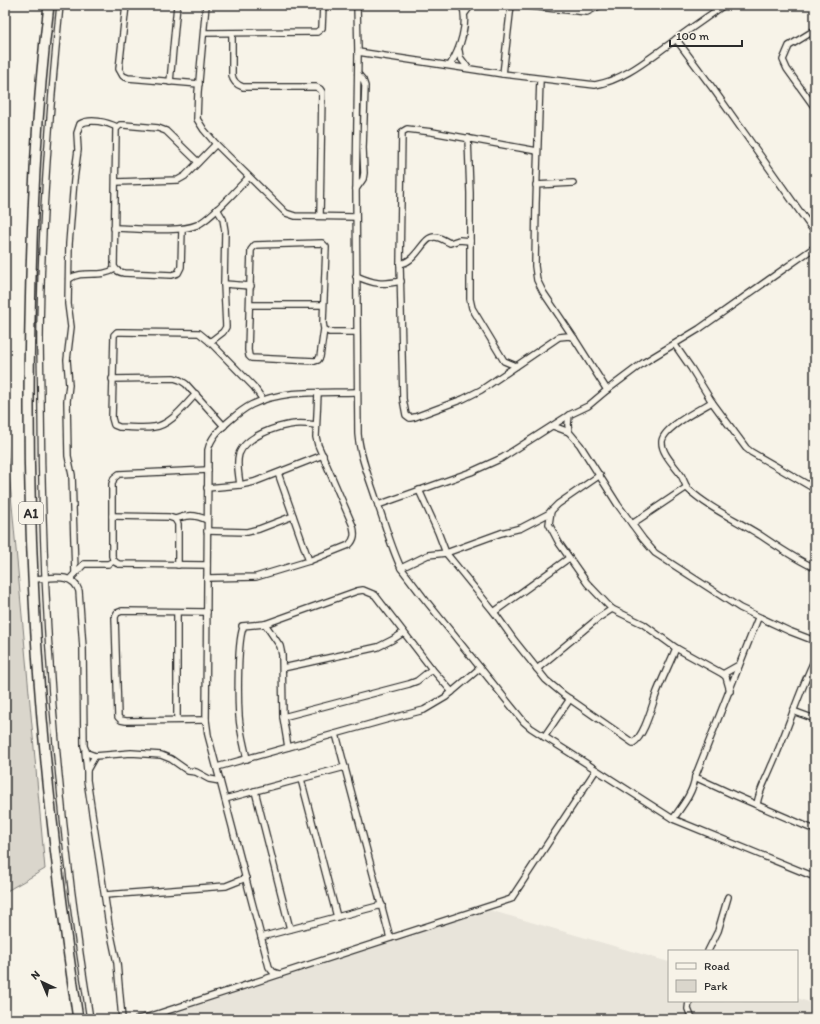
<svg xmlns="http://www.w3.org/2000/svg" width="820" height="1024" font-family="Itim,sans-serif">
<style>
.built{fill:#e8e4da}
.green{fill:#dad6cc;stroke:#82807c}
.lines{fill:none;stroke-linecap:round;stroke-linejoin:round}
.minor-casing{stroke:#2b2b2b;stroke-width:8}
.trunk-casing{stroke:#2b2b2b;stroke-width:12}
.minor{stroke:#f7f3e8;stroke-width:5.5}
.trunk{stroke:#f7f3e8;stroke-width:9}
.labels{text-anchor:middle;stroke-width:3;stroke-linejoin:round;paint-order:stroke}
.shield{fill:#f7f3e8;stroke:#686764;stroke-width:1}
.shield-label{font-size:13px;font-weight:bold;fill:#2b2b2b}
</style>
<rect width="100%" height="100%" fill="#f7f3e8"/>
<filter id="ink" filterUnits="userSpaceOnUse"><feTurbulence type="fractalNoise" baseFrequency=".025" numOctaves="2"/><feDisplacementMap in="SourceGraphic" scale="8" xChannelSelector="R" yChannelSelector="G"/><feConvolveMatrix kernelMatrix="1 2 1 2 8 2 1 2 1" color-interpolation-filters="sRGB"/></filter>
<g filter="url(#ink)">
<polygon class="built" points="489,910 669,962 669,1001 797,1001 797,998 815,1004 815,1019 156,1019"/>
<polygon class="green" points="5,99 6,439 45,869 5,892"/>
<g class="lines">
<defs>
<g id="minor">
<path d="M60 5C49 115 41 226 40 337 40 360 41 384 41 408 42 613 57 817 90 1019"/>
<polyline points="126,5 119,69 123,76 128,78 199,84"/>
<polyline points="206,5 198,92 197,119 204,130 216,144 286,213 295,216 356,217"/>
<path d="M357 5 358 52 356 190 358 434C360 457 370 480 377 502 385 524 391 547 401 568L423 597 524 722 531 728 673 819 815 877"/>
<polyline points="518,5 587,12 601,5"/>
<polyline points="465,13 471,5"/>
<polyline points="815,30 789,46 783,60 787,69 815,108"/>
<polyline points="204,33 317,32 322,28 323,5"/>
<path d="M232 33V75C233 82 237 85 243 87H316L320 89 322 92 320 216"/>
<polyline points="676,39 714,90 815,233"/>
<polyline points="459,51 460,57 468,68"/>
<path d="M358 52 503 74 595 85C624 80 648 59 671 43 688 30 706 18 724 5"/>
<path d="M450 65C460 50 469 23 462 5"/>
<polyline points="503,74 511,5"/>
<polyline points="540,79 536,203 535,266 537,280 543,292 574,338 607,390"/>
<polyline points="170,82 177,5"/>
<polyline points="468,138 470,193 470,299 472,308 504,361 516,366"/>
<polyline points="537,151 432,132 407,129 402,132 400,264 403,399 406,415 410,418 415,417 463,399 481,390 559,337 569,336 574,338"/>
<polyline points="116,182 178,180 185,176 216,144"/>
<polyline points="536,185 573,183"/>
<polyline points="356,189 363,179 364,173 363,148 365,86 363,80 358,74"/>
<polyline points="810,225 812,218 815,213"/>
<path d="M114 228C135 228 179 233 197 225 212 218 237 189 249 177"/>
<path d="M182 229 181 267 178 273 172 275 124 273C119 272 116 271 114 266L116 129 120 125H124L158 128 166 131 198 162"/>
<path d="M400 264C418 261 423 236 435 237 440 237 445 241 450 243L459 240 470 241"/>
<path d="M356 276C374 284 382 285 401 281"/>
<path d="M69 279C83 269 100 279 115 269"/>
<polyline points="224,284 251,286"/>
<polyline points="250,305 323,305"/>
<polyline points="324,329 320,357 318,360 315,361 251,358 249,356 248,350 251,250 255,245 322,243 326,247 323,323 324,329 329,332 356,332"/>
<polyline points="210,342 223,332 226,327 224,284 225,231 223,219 217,209"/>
<polyline points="675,345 691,368 712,402 746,448 751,452 815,489"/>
<polyline points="112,379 174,378 180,380 186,384 224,426"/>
<path d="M196 394C185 405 171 425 154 427 143 429 130 427 119 427L114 425 112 418 114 335 117 332H122L199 333 210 342 254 387 263 400"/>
<path d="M712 402C700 409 664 427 662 441 661 453 675 466 681 475 684 480 685 485 688 489 709 508 736 520 760 535 778 547 795 559 815 568"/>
<polyline points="553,426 569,432 580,445 618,505 643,539 655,553 740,608 789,631 815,641"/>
<polyline points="569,432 568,425 569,415"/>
<polyline points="278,473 309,561"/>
<path d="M240 485C239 475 236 464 239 454 246 436 277 426 295 424 302 423 309 424 316 425"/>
<polyline points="207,488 240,485 254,482 323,455"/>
<path d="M419 490 438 532 446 553 494 612 514 640 546 680 564 695 633 743C645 735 652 705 657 692 663 677 670 663 676 648"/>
<polyline points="378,505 471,472 502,458 569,415 588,406 607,390 643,363 699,329 815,247"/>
<polyline points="551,511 549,524 559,543 587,583 606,603 612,609 643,624 676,648 723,674 726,677 730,691"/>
<polyline points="112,516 169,517 175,519 178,524 178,565"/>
<path d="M175 519C187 515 195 514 207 520"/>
<polyline points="632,524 687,487"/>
<polyline points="207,531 247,532 259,529 293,516"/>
<path d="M207 565 119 564C115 563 113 560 112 556V484L114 478 119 474 208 470"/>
<polyline points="401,568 428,555 446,553 501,533 521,528 548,514 558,504 600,475"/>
<path d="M75 573 72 475 68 456 67 401 69 385 67 360 71 327 68 304 69 244 74 180 78 150 77 133 80 124C90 118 107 122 117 127"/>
<path d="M207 578 256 577 309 561 349 545C355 539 355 534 353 526L318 445 316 437 318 393"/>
<path d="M33 579C50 579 72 571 79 591L83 648 84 746 87 753 95 756 131 753 161 755 171 759 188 771 196 772 209 779 220 781"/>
<polyline points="70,579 84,564 108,564 114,561"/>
<polyline points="494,612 569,558"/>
<polyline points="265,624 280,646 282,655 283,717 288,747"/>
<polyline points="283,668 378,647 392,640 403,633"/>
<polyline points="537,669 597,619 612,609"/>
<polyline points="723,674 739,665"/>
<polyline points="793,711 815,719"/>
<polyline points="283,717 409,684 417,681 432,669"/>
<polyline points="177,720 177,612"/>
<polyline points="206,720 126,721 121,720 118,717 115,617 117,613 122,611 207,612"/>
<polyline points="336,734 390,938"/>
<polyline points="544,737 570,699"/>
<polyline points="85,751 87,770"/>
<polyline points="95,756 87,770 87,780 109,925 117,963 122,1019"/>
<path d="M247 759C244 745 240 731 239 716 238 700 237 637 244 626H242L265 624 357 591 363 590 375 595 432 669 452 692"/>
<polyline points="217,767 385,720 424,710 446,697 480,668"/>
<polyline points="695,777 734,795 815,830"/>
<polyline points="301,779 337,917"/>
<polyline points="255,791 290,929"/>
<polyline points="225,799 345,767"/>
<path d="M757 804C760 788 765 782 771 767 787 732 798 694 815 659"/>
<path d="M673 819C682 806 693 793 695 777L758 618"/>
<polyline points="105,895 226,886 246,878"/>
<polyline points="261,937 382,905"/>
<polyline points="708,951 718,931 728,897"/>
<path d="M279 974 273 972 269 967 208 735 206 720 208 450C211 437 219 430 229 421 236 415 243 409 251 405 284 389 321 393 356 392"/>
<polyline points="689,1001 688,1009 692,1019"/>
<polyline points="113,1019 116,1019"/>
<polyline points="138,1019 148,1017 511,899 596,770"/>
</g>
<path id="trunk" d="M49 5C36 110 32 216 30 321 28 406 29 492 33 577 39 725 56 872 78 1019"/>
</defs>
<use href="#minor" class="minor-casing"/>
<use href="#trunk" class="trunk-casing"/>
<use href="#minor" class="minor"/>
<use href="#trunk" class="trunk"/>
</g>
</g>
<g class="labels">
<rect class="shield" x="19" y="502" width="24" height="22" rx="3"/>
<g class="shield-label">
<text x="31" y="518">A1</text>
</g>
</g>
<rect width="820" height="1024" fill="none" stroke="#f7f3e8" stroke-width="20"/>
<rect x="10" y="10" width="800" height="1004" fill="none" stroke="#2b2b2b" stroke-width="1.5" filter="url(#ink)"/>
<rect x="668" y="950" width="130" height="52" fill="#f7f3e8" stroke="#a5a39c"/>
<rect x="676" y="963" width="20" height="6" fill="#f7f3e8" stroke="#a5a39c"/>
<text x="704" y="970" font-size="12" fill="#2b2b2b">Road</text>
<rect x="676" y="980" width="20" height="12" fill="#dad6cc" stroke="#a5a39c"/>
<text x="704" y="990" font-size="12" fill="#2b2b2b">Park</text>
<g transform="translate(42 982) rotate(316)" stroke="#f7f3e8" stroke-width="3" paint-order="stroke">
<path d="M0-3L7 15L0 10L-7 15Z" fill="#2b2b2b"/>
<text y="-6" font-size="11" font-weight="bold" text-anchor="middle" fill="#2b2b2b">N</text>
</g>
<path d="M670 40v6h72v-6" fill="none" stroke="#2b2b2b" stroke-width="2"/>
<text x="676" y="40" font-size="12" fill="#2b2b2b" stroke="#f7f3e8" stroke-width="3" paint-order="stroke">100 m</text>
</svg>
